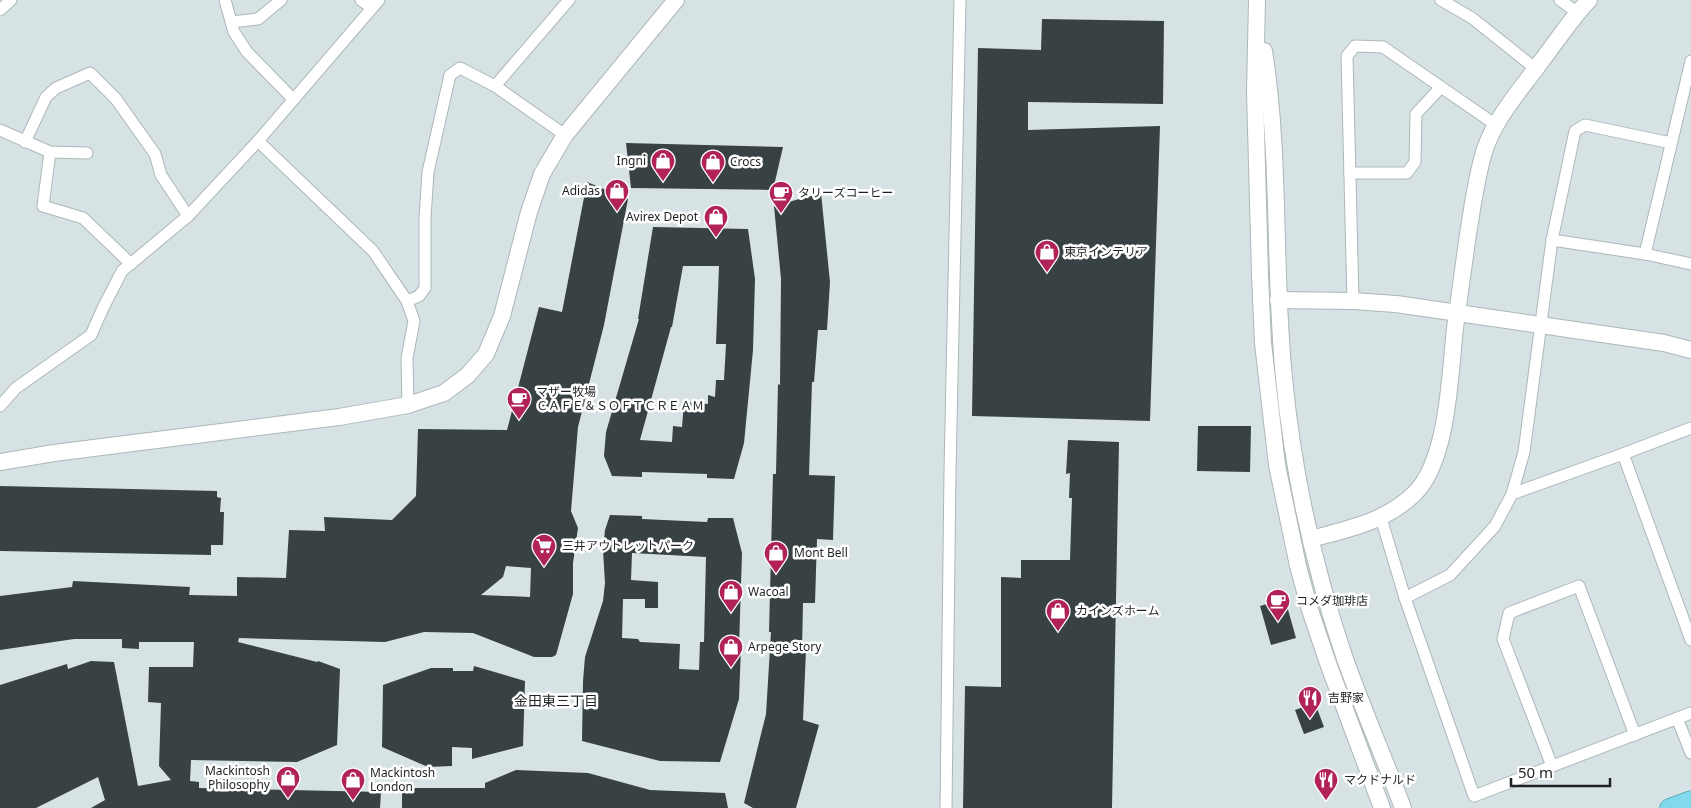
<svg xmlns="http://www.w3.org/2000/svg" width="1691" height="808" font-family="'Noto Sans','Noto Sans JP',sans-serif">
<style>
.building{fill:#384143;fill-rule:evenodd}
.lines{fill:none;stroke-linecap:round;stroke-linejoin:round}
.street-casing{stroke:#adb7ba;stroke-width:13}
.secondary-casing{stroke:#adb7ba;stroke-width:18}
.primary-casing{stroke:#278a9d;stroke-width:19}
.street{stroke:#fff;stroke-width:11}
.secondary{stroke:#fff;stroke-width:16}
.primary{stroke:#80daec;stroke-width:18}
.labels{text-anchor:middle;stroke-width:5;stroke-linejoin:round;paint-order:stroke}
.poi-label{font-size:12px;fill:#1e2223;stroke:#fff;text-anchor:start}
.neighbourhood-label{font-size:14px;fill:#1e2223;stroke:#fff}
</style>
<rect width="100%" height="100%" fill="#d7e2e5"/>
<g class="building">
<polygon points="1042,19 1164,21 1163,104 1028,102 1028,130 1160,126 1150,421 972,416 978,48 1041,50"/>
<polygon points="626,143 783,147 773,190 631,188"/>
<path d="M587 182 628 199 604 325 578 427 571 511 578 528 573 563V594L556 655 552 657H534L473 633 424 632 385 642 239 638 238 642 317 662 318 661 340 669 337 745 297 762 191 760 190 781 199 782V788L381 792 380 808H91L105 800 98 777 36 808H0V685L67 664 68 669 91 661 114 662 138 786 171 780 159 766 161 703 148 702 149 667H193L194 642H139V649L122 648V639H74L0 650V596L72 587 73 581 190 587 189 595 237 596V577L286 578 289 530 325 531 324 517 392 520 416 496 418 429 507 430 539 307 562 312ZM506 566 531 568 530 597 481 595 503 577Z"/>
<polygon points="821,193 830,282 827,330 818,330 814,382 812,382 809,475 835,476 833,540 817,539 815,603 803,603 802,649 806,650 803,720 819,725 796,808 753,808 744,803 766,714 771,632 769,632 773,474 776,474 778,384 780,385 781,279 774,206"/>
<path d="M653 227 748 229 755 279 753 350 744 443 734 479 707 478V474L642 472V477L612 476 604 456 606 432 639 319H638ZM683 266H719L716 344H726L724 380H716L715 397 708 395V404L684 402 682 427 673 426 672 442 640 440 671 327H672Z"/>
<polygon points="1198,426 1251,426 1250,472 1197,471"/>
<polygon points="1068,440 1119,442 1112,808 963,808 965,686 1001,687 1001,577 1021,578 1021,560 1070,560 1072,498 1069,498 1070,473 1066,474"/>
<polygon points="0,486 217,491 217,497 221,498 220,512 224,512 223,545 211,545 211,555 0,551"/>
<path d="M610 515 642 516V519L707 522 708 518H733L742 553 739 647H741L739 699 720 762 660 761 582 741 583 681 585 657 603 601 605 583 603 550 605 530ZM632 553 706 557 704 642H700L699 670 679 669 680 644 640 642 638 639 622 638 623 599H645V608H658V582L631 580Z"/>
<polygon points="1285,599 1296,638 1271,645 1260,606"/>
<polygon points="474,666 525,681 523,746 472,759 472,748 452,747 452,766 428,767 382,747 383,685 431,668 453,668 453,671 473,671"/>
<polygon points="1315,703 1324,727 1304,734 1295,710"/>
<polygon points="516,770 588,773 650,790 725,793 728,808 402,808 402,788 485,788 485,783"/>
</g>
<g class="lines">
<defs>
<g id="street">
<polyline points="225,0 234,32 247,52 293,99"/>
<polyline points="361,0 372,8"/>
<polyline points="1441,0 1472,18 1536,69"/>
<polyline points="1560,0 1578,13"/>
<polyline points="0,10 11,0"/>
<polyline points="231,22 258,19 281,0"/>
<polyline points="495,86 569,0"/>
<polyline points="0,130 50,152 87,153"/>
<polyline points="258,141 373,251 407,301 414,321 407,358 408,405"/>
<polyline points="25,142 46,97 56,88 90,73 116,99 155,154 161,175 188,216"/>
<polyline points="50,152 43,206 83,218 131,264"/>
<polyline points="1350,173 1407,173 1415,162 1416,114 1441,87"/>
<polyline points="1552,240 1645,254 1691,264"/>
<polyline points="1645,254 1691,61"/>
<polyline points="407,301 419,296 425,288 425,218 428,172 450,75 460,68 495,86 565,135"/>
<polyline points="1353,301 1347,56 1355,46 1383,47 1496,125"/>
<polyline points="0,406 16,388 91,335 103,308 122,271 188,216 258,141 379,0"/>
<polyline points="1623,454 1691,428"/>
<polyline points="1512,494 1623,454 1691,640"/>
<polyline points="1381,518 1405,598 1474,796 1691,713"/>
<polyline points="1405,598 1450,575 1495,526 1512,494 1524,452 1552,240 1575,131 1585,125 1671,143"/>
<polyline points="1677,718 1691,753"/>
<polyline points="1552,766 1503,639 1509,613 1579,586 1635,735"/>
<polyline points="946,808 950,471 960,0"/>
</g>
<g id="secondary">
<polyline points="1257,0 1255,92 1260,275 1263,343 1277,465 1298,566 1310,610 1329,666 1382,808"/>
<path d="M1264 51C1281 159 1273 269 1284 378 1293 473 1314 568 1345 659 1363 709 1384 758 1403 808"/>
<polyline points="1278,300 1353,301 1396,304 1664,343 1691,350"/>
<polyline points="0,462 54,453 339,417 408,405 444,393 468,375 486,354 502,316 529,212 542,174 565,135 676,0"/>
<path d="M1311 539C1348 529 1385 522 1414 494 1448 462 1450 374 1455 328 1459 297 1464 265 1468 234 1473 205 1476 177 1485 149 1496 117 1521 89 1540 63 1556 42 1571 19 1589 0"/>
</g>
<polyline id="primary" points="1669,808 1691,800"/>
</defs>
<use href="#street" class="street-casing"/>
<use href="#secondary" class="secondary-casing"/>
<use href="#primary" class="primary-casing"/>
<use href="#street" class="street"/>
<use href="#secondary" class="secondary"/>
<use href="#primary" class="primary"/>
</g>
<defs>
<symbol id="shop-pin" viewBox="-11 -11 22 30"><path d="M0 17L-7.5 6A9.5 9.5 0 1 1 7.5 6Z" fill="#b12258" stroke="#fff"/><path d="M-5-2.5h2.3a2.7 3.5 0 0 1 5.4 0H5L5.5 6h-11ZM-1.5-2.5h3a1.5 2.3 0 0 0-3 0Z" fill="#fff"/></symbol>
<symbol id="cafe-pin" viewBox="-11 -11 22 30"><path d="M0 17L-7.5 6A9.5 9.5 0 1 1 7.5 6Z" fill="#b12258" stroke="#fff"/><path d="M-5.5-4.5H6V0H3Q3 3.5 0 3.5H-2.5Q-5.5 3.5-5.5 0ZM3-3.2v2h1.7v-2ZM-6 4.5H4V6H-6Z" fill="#fff"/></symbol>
<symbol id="supermarket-pin" viewBox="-11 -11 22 30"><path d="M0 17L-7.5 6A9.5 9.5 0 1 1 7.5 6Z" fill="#b12258" stroke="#fff"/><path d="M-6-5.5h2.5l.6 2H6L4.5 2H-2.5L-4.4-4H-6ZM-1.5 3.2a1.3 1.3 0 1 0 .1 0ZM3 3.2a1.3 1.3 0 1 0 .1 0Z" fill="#fff"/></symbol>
<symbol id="restaurant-pin" viewBox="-11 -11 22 30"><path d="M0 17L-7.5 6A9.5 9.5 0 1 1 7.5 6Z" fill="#b12258" stroke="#fff"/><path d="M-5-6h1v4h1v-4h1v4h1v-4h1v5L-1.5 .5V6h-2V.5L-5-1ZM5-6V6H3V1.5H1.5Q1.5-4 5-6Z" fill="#fff"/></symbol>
</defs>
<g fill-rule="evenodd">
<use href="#shop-pin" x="649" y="147" width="28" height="38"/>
<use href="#shop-pin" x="699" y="148" width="28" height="38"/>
<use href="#shop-pin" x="603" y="177" width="28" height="38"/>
<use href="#cafe-pin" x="767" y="179" width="28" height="38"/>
<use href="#shop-pin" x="702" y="203" width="28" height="38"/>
<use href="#shop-pin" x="1033" y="238" width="28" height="38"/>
<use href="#cafe-pin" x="505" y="385" width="28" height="38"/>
<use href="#supermarket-pin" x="530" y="532" width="28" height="38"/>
<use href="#shop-pin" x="762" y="539" width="28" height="38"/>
<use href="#shop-pin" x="717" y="578" width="28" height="38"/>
<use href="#cafe-pin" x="1264" y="587" width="28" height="38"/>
<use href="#shop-pin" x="1044" y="597" width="28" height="38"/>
<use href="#shop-pin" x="717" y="633" width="28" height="38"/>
<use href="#restaurant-pin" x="1296" y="684" width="28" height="38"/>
<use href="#shop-pin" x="274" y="764" width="28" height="38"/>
<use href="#shop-pin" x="339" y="766" width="28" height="38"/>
<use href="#restaurant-pin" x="1312" y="766" width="28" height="38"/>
</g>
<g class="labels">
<g class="poi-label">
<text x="646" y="165" text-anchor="end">Ingni</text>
<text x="730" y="166">Crocs</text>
<text x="600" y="195" text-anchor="end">Adidas</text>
<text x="798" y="197">タリーズコーヒー</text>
<text x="698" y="221" text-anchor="end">Avirex Depot</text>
<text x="1064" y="256">東京インテリア</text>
<text x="536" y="396">マザー牧場<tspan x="536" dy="14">ＣＡＦＥ＆ＳＯＦＴＣＲＥＡＭ</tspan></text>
<text x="562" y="550">三井アウトレットパーク</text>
<text x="794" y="557">Mont Bell</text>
<text x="748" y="596">Wacoal</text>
<text x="1296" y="605">コメダ珈琲店</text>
<text x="1076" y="615">カインズホーム</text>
<text x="748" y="651">Arpege Story</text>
<text x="1328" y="702">吉野家</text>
<text x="270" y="775" text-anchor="end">Mackintosh<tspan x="270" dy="14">Philosophy</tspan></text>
<text x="370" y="777">Mackintosh<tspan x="370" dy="14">London</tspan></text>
<text x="1344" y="784">マクドナルド</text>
</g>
<g class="neighbourhood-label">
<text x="556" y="706">金田東三丁目</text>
</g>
</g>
<path d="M1511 778v8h99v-8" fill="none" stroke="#1e2223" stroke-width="2.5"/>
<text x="1518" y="778" font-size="15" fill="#1e2223" stroke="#ffffff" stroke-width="4" paint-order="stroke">50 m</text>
</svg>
